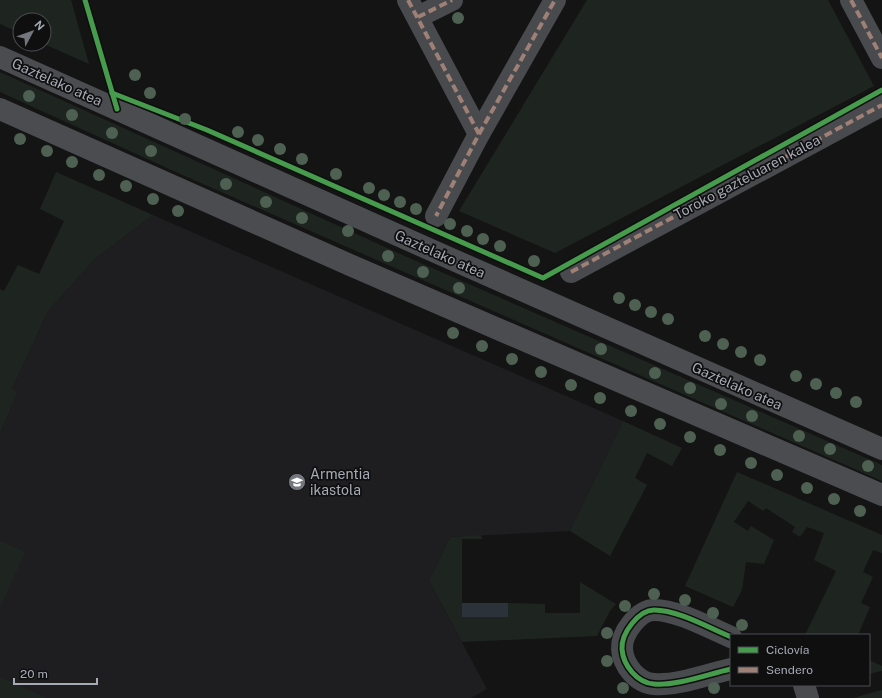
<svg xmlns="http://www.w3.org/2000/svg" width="882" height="698" font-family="'Public Sans',sans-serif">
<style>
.built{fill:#1e1e20}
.green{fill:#1e2520}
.water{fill:#2c3239}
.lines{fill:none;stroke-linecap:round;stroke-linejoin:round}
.street{stroke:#494a4d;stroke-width:22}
.primary{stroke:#4b4c4f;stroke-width:22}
.quiet{stroke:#9e8076;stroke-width:4;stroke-dasharray:8 4;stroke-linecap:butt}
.cycleway-casing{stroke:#0f0f10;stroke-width:8}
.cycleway{stroke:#469c4c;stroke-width:5}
.tree{fill:#4e6052}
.labels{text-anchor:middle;stroke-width:3.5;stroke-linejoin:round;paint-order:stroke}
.street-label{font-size:14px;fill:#a6aab5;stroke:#0f0f10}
.poi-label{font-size:14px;fill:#a6aab5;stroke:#0f0f10;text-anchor:start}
</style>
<rect width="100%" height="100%" fill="#141415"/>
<polygon class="built" points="153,215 623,421 570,531 450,537 429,581 487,689 471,698 0,698 0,433 18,392 12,389 48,311 95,259"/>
<g class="green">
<polygon points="0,0 71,0 89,64 44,44 44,20 20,20 20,33 0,24"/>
<polygon points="587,0 828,0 874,86 555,253 459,211"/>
<polygon points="0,72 407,257 882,465 882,481 178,173 0,92"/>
<polygon points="56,172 153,215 95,259 48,311 12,389 18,392 0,433 0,289 4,291 18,265 39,274 64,221 40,209"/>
<polygon points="623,421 682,448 672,466 647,453 635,478 647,485 610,556 570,531"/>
<polygon points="737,472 882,535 882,553 873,550 863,572 873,577 861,603 870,607 858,635 805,635 836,571 814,560 824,533 807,527 800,537 792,532 795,527 766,508 763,511 748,501 734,522 748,531 751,526 774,540 764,564 746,562 742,590 733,607 685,586"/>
<polygon points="481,535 482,539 462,539 462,617 508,617 508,603 545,604 545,613 580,613 580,582 616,604 610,611 597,636 462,642 429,581 450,537"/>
<polygon points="0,541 25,552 0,607"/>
<polygon points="869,660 882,666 882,671 869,674"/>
<polygon points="0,677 47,698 0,698"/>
<polygon points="882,690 882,698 853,698"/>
</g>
<rect class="water" x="462" y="603" width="46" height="14"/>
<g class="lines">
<g class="street">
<polyline points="408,0 479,134 436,216"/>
<polyline points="851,0 882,58"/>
<polyline points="418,17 452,0"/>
<polyline points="479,134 555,0"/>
<polyline points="571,272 882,105"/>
<path d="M731 637C709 628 678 610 654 610 639 610 621 633 622 649 623 665 637 683 654 684 677 686 708 674 731 669"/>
<polyline points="804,685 808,698"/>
</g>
<g class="primary">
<polyline points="0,57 431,250 882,449"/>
<polyline points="0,109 350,265 882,495"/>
</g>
<g class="quiet">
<polyline points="408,0 479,134 436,216"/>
<polyline points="851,0 882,58"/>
<polyline points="418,17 452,0"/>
<polyline points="479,134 555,0"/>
<polyline points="571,272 882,105"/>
</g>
<defs>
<g id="cycleway">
<polyline points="85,0 117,109"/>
<polyline points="112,93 207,130 543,278 882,90"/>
<path d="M731 637C709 628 678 610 654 610 639 610 621 633 622 649 623 665 637 683 654 684 677 686 708 674 731 669"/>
</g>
</defs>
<use href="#cycleway" class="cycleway-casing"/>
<use href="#cycleway" class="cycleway"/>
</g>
<g class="tree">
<circle cx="458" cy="18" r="6"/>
<circle cx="135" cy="75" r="6"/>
<circle cx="150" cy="93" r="6"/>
<circle cx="29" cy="96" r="6"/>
<circle cx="72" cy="115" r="6"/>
<circle cx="185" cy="119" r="6"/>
<circle cx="238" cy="132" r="6"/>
<circle cx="112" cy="133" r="6"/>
<circle cx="20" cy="139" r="6"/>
<circle cx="258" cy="140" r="6"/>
<circle cx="280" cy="149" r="6"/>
<circle cx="47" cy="151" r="6"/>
<circle cx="151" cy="151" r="6"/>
<circle cx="302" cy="159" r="6"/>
<circle cx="72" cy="162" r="6"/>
<circle cx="336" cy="174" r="6"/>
<circle cx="99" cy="175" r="6"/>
<circle cx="226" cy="184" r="6"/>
<circle cx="126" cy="186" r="6"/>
<circle cx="369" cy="188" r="6"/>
<circle cx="384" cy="195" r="6"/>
<circle cx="153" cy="199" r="6"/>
<circle cx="266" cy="202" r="6"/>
<circle cx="400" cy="202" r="6"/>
<circle cx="416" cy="209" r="6"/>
<circle cx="178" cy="211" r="6"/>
<circle cx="302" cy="218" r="6"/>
<circle cx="450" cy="224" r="6"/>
<circle cx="348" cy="231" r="6"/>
<circle cx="467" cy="231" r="6"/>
<circle cx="483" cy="239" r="6"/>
<circle cx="500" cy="246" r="6"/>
<circle cx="388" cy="256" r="6"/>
<circle cx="534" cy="261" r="6"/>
<circle cx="423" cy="272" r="6"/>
<circle cx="459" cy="288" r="6"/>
<circle cx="619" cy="298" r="6"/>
<circle cx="635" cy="305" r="6"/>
<circle cx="651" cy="312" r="6"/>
<circle cx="668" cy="319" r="6"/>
<circle cx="453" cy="333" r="6"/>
<circle cx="705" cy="336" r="6"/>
<circle cx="723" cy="344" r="6"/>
<circle cx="482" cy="346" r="6"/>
<circle cx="601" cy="349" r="6"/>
<circle cx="741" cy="352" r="6"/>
<circle cx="512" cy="359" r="6"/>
<circle cx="760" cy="360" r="6"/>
<circle cx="541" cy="372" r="6"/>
<circle cx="655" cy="373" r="6"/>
<circle cx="796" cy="376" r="6"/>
<circle cx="816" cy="384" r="6"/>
<circle cx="571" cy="385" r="6"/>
<circle cx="690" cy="388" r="6"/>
<circle cx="836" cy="393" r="6"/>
<circle cx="600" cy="398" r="6"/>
<circle cx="856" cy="402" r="6"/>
<circle cx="721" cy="404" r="6"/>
<circle cx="631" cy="411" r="6"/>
<circle cx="752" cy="416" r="6"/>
<circle cx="660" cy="424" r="6"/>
<circle cx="799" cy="436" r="6"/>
<circle cx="690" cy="437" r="6"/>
<circle cx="830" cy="449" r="6"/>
<circle cx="720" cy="450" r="6"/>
<circle cx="751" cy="463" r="6"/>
<circle cx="868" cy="466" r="6"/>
<circle cx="777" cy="475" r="6"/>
<circle cx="807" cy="488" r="6"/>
<circle cx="834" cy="499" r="6"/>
<circle cx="860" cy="511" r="6"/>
<circle cx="654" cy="594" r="6"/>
<circle cx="685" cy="600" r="6"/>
<circle cx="625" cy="606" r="6"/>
<circle cx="713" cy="613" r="6"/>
<circle cx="742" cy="625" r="6"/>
<circle cx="607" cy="633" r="6"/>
<circle cx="607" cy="661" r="6"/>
<circle cx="623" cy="688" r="6"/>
<circle cx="714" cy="688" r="6"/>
</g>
<defs>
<symbol id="school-disc" viewBox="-11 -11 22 22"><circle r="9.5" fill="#73767d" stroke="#0f0f10"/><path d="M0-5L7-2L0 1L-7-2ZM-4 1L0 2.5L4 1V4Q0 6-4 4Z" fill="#fff"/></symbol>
</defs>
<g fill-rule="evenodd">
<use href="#school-disc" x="287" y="472" width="20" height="20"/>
</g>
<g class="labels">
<g class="street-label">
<text transform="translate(57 82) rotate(24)" y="5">Gaztelako atea</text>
<text transform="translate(747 177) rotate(-28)" y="5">Toroko gazteluaren kalea</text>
<text transform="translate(440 254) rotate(24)" y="5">Gaztelako atea</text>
<text transform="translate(737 386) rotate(24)" y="5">Gaztelako atea</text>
</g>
<g class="poi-label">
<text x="310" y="479">Armentia<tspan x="310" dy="16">ikastola</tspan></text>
</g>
</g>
<rect x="730" y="634" width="140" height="52" fill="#0f0f10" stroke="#4b4d52"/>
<rect x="738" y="647" width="20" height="6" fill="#469c4c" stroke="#4b4d52"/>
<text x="766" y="654" font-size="12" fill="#a6aab5">Ciclovía</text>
<rect x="738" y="667" width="20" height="6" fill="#9e8076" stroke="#4b4d52"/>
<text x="766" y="674" font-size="12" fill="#a6aab5">Sendero</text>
<g transform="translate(32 32) rotate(49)"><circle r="19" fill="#0f0f10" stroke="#4b4d52"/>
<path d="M0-3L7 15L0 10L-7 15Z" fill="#73767d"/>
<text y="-6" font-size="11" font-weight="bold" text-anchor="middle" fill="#a6aab5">N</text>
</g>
<path d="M14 678v6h83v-6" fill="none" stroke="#a6aab5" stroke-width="2"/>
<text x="20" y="678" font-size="12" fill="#a6aab5" stroke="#0f0f10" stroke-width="3" paint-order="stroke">20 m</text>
</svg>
